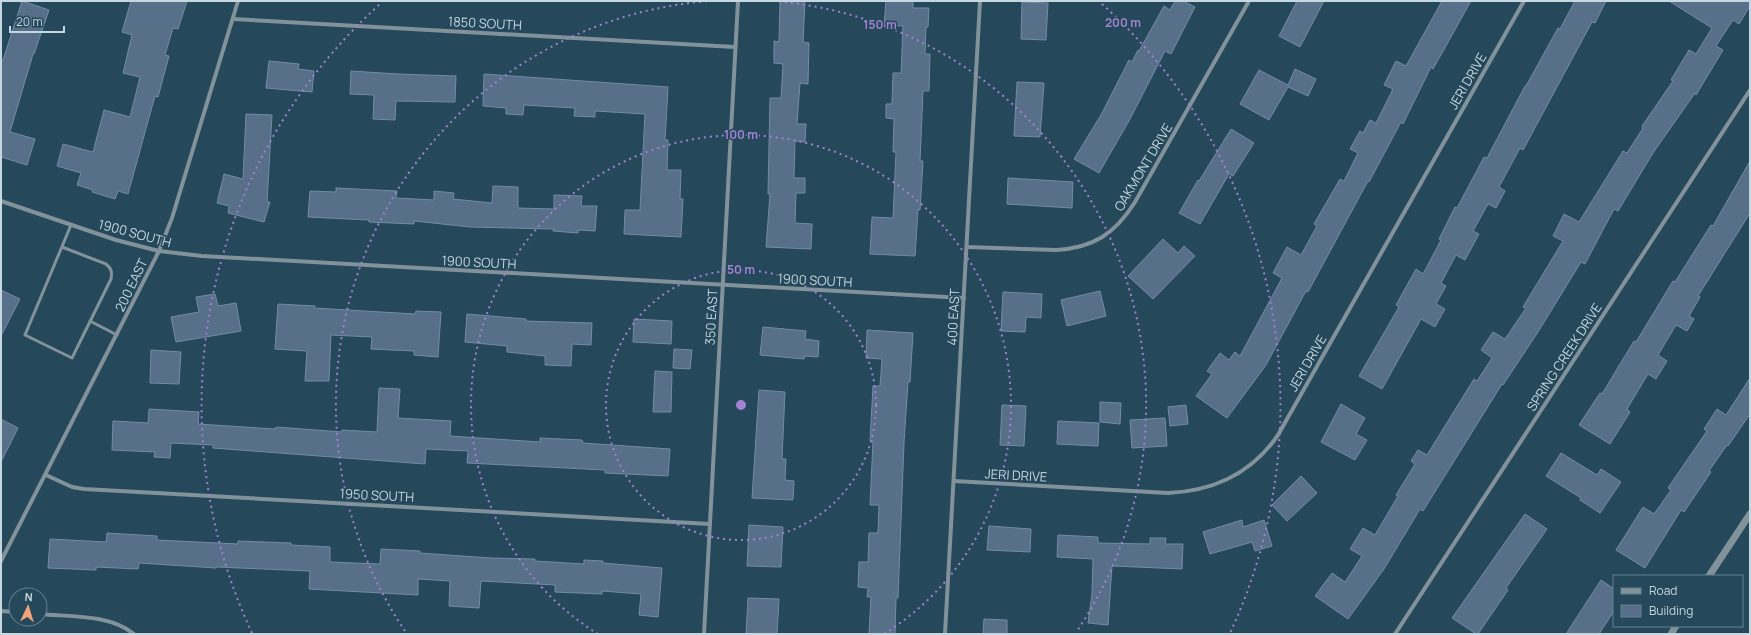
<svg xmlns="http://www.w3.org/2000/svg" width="1751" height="635" font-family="Manrope,sans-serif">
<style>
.building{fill:#576f89;stroke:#738ba7}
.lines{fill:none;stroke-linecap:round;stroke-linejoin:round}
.service{stroke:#82929b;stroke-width:3}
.minor{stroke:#82929b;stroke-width:4}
.tertiary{stroke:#82929b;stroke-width:7}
.ring{fill:none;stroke:#a082d0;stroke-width:2;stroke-dasharray:2 4}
.labels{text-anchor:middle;stroke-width:3;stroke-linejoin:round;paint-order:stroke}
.street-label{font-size:13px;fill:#c5d8e2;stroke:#25485a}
.centre{fill:#a082d0;stroke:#25485a;stroke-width:2}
.ring-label{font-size:12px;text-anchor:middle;font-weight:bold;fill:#a082d0;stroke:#25485a;stroke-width:3;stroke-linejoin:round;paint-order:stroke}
</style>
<rect width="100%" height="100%" fill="#25485a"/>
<g class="building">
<polygon points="22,1 49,10 34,54 33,54 10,132 35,139 27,165 1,157 1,59 3,60"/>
<polygon points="131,1 187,1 178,29 173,28 165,55 169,56 158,97 155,96 128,194 118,191 115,199 92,192 93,190 77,185 81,173 57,166 63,144 93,152 104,110 130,117 140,77 123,73 132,35 122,32"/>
<polygon points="780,1 805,1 803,42 809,43 808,84 800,83 797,124 806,124 805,142 795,141 794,178 805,178 805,193 796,193 795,223 812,224 811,249 766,247 770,194 768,194 770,98 781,98 783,64 774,63 774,41 779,42"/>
<polygon points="886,1 913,1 913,8 929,8 928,27 926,27 925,54 930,54 929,91 923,91 920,161 923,161 920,210 918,210 915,256 870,254 872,217 893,218 896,152 893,152 894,119 886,118 886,104 892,104 893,73 901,73 903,26 884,25"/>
<polygon points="1175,1 1183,1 1195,7 1171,54 1165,51 1130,119 1099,173 1074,159 1101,115 1129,60 1132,62 1138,50 1139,51 1164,6 1170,10"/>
<polygon points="1297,1 1324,1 1300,47 1279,36"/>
<polygon points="1442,1 1471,1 1433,69 1431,67 1403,124 1401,122 1369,182 1368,181 1308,292 1306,291 1266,365 1227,418 1196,396 1212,374 1207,371 1220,353 1229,360 1235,352 1240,356 1282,278 1273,273 1287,247 1301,255 1317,226 1314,224 1340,179 1344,181 1358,153 1350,149 1360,131 1363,133 1370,120 1376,123 1393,89 1384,85 1396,61 1406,66"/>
<polygon points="1575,1 1606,1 1595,23 1592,22 1523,150 1520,148 1499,187 1505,191 1496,208 1488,204 1473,231 1479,234 1465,260 1456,255 1441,283 1446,286 1436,304 1445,309 1435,327 1421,319 1382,389 1359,376 1399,307 1396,305 1416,269 1423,274 1441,240 1439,239 1455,207 1457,208 1484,157 1487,158 1525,86 1526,86 1558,28 1560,29"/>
<polygon points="1669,1 1750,1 1750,6 1739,24 1733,20 1716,46 1723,50 1696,95 1695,93 1653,153 1618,211 1614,209 1585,264 1581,262 1538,332 1503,385 1502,384 1423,511 1420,509 1384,569 1348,619 1315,596 1332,573 1345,582 1362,556 1350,549 1363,528 1375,535 1398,496 1396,495 1415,464 1411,461 1418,450 1427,455 1474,379 1477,381 1492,358 1481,350 1493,332 1505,339 1526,308 1523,307 1563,241 1553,236 1564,214 1579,222 1623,151 1627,153 1643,128 1642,126 1673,81 1671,80 1689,50 1696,54 1712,28"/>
<polygon points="1022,2 1048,3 1046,40 1021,39"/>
<polygon points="269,61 299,64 298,69 314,71 312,92 266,88"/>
<polygon points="1295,69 1316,79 1308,96 1288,87 1269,120 1240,104 1259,70 1288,85"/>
<polygon points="351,71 398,74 456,76 455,102 396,101 395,120 373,119 374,95 350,94"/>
<polygon points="484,74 668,87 665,140 668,140 667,170 681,170 680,199 683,199 681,237 624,234 625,210 640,210 645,114 595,111 595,117 574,116 575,108 524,105 523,115 506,114 506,108 483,106"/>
<polygon points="1017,82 1044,83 1040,137 1014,136"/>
<polygon points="246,114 272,115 267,202 270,202 264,222 228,213 229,206 217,203 224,174 243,179"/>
<polygon points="1231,129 1254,143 1233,176 1229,174 1200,224 1179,213 1198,180 1199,181"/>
<polygon points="1750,161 1750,213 1698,296 1700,297 1689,316 1694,319 1687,331 1676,325 1658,355 1667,361 1656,379 1648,374 1627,409 1630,412 1610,444 1579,425 1600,393 1602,394 1634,341 1636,342 1673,281 1675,282 1711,225 1713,226"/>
<polygon points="1008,178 1073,182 1072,208 1007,204"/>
<polygon points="493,186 518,187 518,208 554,209 554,195 582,196 581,206 597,206 595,231 578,230 578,233 553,231 553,229 470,227 414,221 414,224 369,222 369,220 308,217 310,191 336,192 336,188 397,191 396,198 434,200 434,191 454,193 453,199 492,203"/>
<polygon points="1163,239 1178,253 1184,246 1195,256 1153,299 1128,276"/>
<polygon points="1,290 20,299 1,336"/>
<polygon points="1100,291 1106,316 1067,326 1061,300"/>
<polygon points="1003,292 1042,294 1041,318 1026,317 1025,332 1001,331"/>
<polygon points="215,294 218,306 236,303 241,331 176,342 171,317 199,312 196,297"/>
<polygon points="278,304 315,306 314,308 415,314 416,311 441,312 438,357 414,355 414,351 371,349 372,337 331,335 329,381 305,381 307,351 275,349"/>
<polygon points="467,314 526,319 525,321 592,323 591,345 572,344 571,366 545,365 545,356 507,352 507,346 465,342"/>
<polygon points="634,319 672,321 671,344 633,342"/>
<polygon points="763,327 806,331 805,339 819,341 818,357 805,356 804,359 760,355"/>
<polygon points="867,330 913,333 910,382 908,382 904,443 898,598 896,598 895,634 869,634 871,597 867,597 868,588 858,587 859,562 868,562 869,533 878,533 879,505 870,505 873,441 870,441 873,386 880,386 882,359 866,358"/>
<polygon points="674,349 692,350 690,369 673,368"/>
<polygon points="151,350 181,352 179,384 150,383"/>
<polygon points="655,371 672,372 671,412 653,412"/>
<polygon points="1750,378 1750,414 1728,446 1727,445 1709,471 1711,472 1684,512 1681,510 1645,568 1616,550 1643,507 1654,514 1671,490 1668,488 1707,431 1704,429 1717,409 1726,415"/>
<polygon points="379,388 400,389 398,418 451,421 450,436 540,442 540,438 582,440 583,443 670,449 668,476 605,473 605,470 467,463 468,451 426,449 425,464 213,448 213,445 171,443 170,458 154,457 155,452 112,450 113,421 148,423 149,409 199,412 198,424 275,429 276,427 342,432 342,430 377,432"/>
<polygon points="759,390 785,392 782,459 786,459 785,480 794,481 793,500 752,498"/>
<polygon points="1100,402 1121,403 1120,424 1100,422"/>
<polygon points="1341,404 1365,418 1356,434 1367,440 1355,460 1321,442"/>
<polygon points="1002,405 1026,406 1024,446 1000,445"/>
<polygon points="1186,405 1188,424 1170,426 1168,407"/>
<polygon points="1165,418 1167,446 1132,448 1130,420"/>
<polygon points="1,419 18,428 1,462"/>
<polygon points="1058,421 1099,423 1098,446 1057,444"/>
<polygon points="1561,453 1597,475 1601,469 1621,482 1600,513 1580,500 1581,498 1546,476"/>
<polygon points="1301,476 1317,493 1287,521 1272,505"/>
<polygon points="1525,514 1547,529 1506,588 1508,590 1478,634 1476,634 1452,618"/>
<polygon points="1242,520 1243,527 1264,520 1272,546 1255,551 1252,542 1210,554 1203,532"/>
<polygon points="749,525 783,527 781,567 747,566"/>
<polygon points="989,526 1031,529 1030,552 987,550"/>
<polygon points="107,533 157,536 157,540 238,544 238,541 291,543 291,545 330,547 330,562 380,564 381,549 420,551 420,553 491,558 535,559 535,561 584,564 584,560 603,561 603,563 662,568 658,617 639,615 641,594 602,591 602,594 555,592 555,585 481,581 479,608 449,606 450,581 418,579 418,595 309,589 310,571 216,567 216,568 139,563 138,569 96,567 96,570 48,568 50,539 106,542"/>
<polygon points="1058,535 1098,537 1098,543 1150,544 1150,538 1166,538 1165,544 1183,544 1182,569 1112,566 1108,625 1088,623 1092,594 1093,559 1057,557"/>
<polygon points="1601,580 1614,589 1614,611 1599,634 1566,634"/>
<polygon points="748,598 779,599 777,634 746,634"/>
<polygon points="984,619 1007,620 1007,634 983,634"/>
</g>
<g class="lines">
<g class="service">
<path d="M62 247 106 264C112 269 112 272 111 279L72 358 25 335 71 225"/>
<polyline points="90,321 117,335"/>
</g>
<g class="minor">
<polyline points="233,19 735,47"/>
<polyline points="1,201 116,240 159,251 202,256 964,298"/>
<path d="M967 247 1056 250C1093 248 1115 234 1135 202L1249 1"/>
<polyline points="46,475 72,487 84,489 710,524"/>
<path d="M954 481 1168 493C1213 491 1252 473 1278 435L1524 1"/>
<polyline points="1,561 159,251 172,218 238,1"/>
<polyline points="1,611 16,612"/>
<path d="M40 614C71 617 109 614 134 634"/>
<polyline points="704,634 738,1"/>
<polyline points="945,634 980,1"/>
<polyline points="1395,634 1750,90"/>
</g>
<g class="tertiary">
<polyline points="1709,576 1750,514"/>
<polyline points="1671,634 1676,626"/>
</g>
</g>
<g class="ring">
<circle cx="741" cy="405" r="135"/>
<path d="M598 634A270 270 0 1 1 884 634"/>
<path d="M405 631A405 405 0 0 1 709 1M773 1A405 405 0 0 1 1077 631"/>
<path d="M252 633A540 540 0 0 1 380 4M1102 4A540 540 0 0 1 1230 633"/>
</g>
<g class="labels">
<g class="street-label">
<text transform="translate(485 23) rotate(3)" y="5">1850 SOUTH</text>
<text transform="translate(1467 81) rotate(-60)" y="5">JERI DRIVE</text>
<text transform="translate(1143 167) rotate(-59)" y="5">OAKMONT DRIVE</text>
<text transform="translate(135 233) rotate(15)" y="5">1900 SOUTH</text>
<text transform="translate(479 262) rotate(3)" y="5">1900 SOUTH</text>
<text transform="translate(815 280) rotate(3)" y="5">1900 SOUTH</text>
<text transform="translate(131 285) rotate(-64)" y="5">200 EAST</text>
<text transform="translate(711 317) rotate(-87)" y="5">350 EAST</text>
<text transform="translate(953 317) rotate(-87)" y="5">400 EAST</text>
<text transform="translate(1564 357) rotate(-57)" y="5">SPRING CREEK DRIVE</text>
<text transform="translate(1307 363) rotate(-60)" y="5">JERI DRIVE</text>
<text transform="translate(1016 475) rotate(3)" y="5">JERI DRIVE</text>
<text transform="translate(377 495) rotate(3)" y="5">1950 SOUTH</text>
</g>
</g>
<circle cx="741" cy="405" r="6" class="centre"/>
<g class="ring-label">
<text x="1123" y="27">200 m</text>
<text x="880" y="29">150 m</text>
<text x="741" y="139">100 m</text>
<text x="741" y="274">50 m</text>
</g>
<rect width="1751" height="635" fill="none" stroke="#c5d8e2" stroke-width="4"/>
<rect x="1613" y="575" width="130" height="52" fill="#25485a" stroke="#658290"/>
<rect x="1621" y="588" width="20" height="6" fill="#82929b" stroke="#658290"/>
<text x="1649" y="595" font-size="12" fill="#c5d8e2">Road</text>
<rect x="1621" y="605" width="20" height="12" fill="#576f89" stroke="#658290"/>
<text x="1649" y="615" font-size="12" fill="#c5d8e2">Building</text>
<g transform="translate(28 607) rotate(4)"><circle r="19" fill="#25485a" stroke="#658290"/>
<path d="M0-3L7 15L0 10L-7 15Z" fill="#efa376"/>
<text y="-6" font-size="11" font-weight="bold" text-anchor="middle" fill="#c5d8e2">N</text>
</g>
<path d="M10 26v6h54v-6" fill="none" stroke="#c5d8e2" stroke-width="2"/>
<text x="16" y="26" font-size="12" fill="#c5d8e2" stroke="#25485a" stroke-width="3" paint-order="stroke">20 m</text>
</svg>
